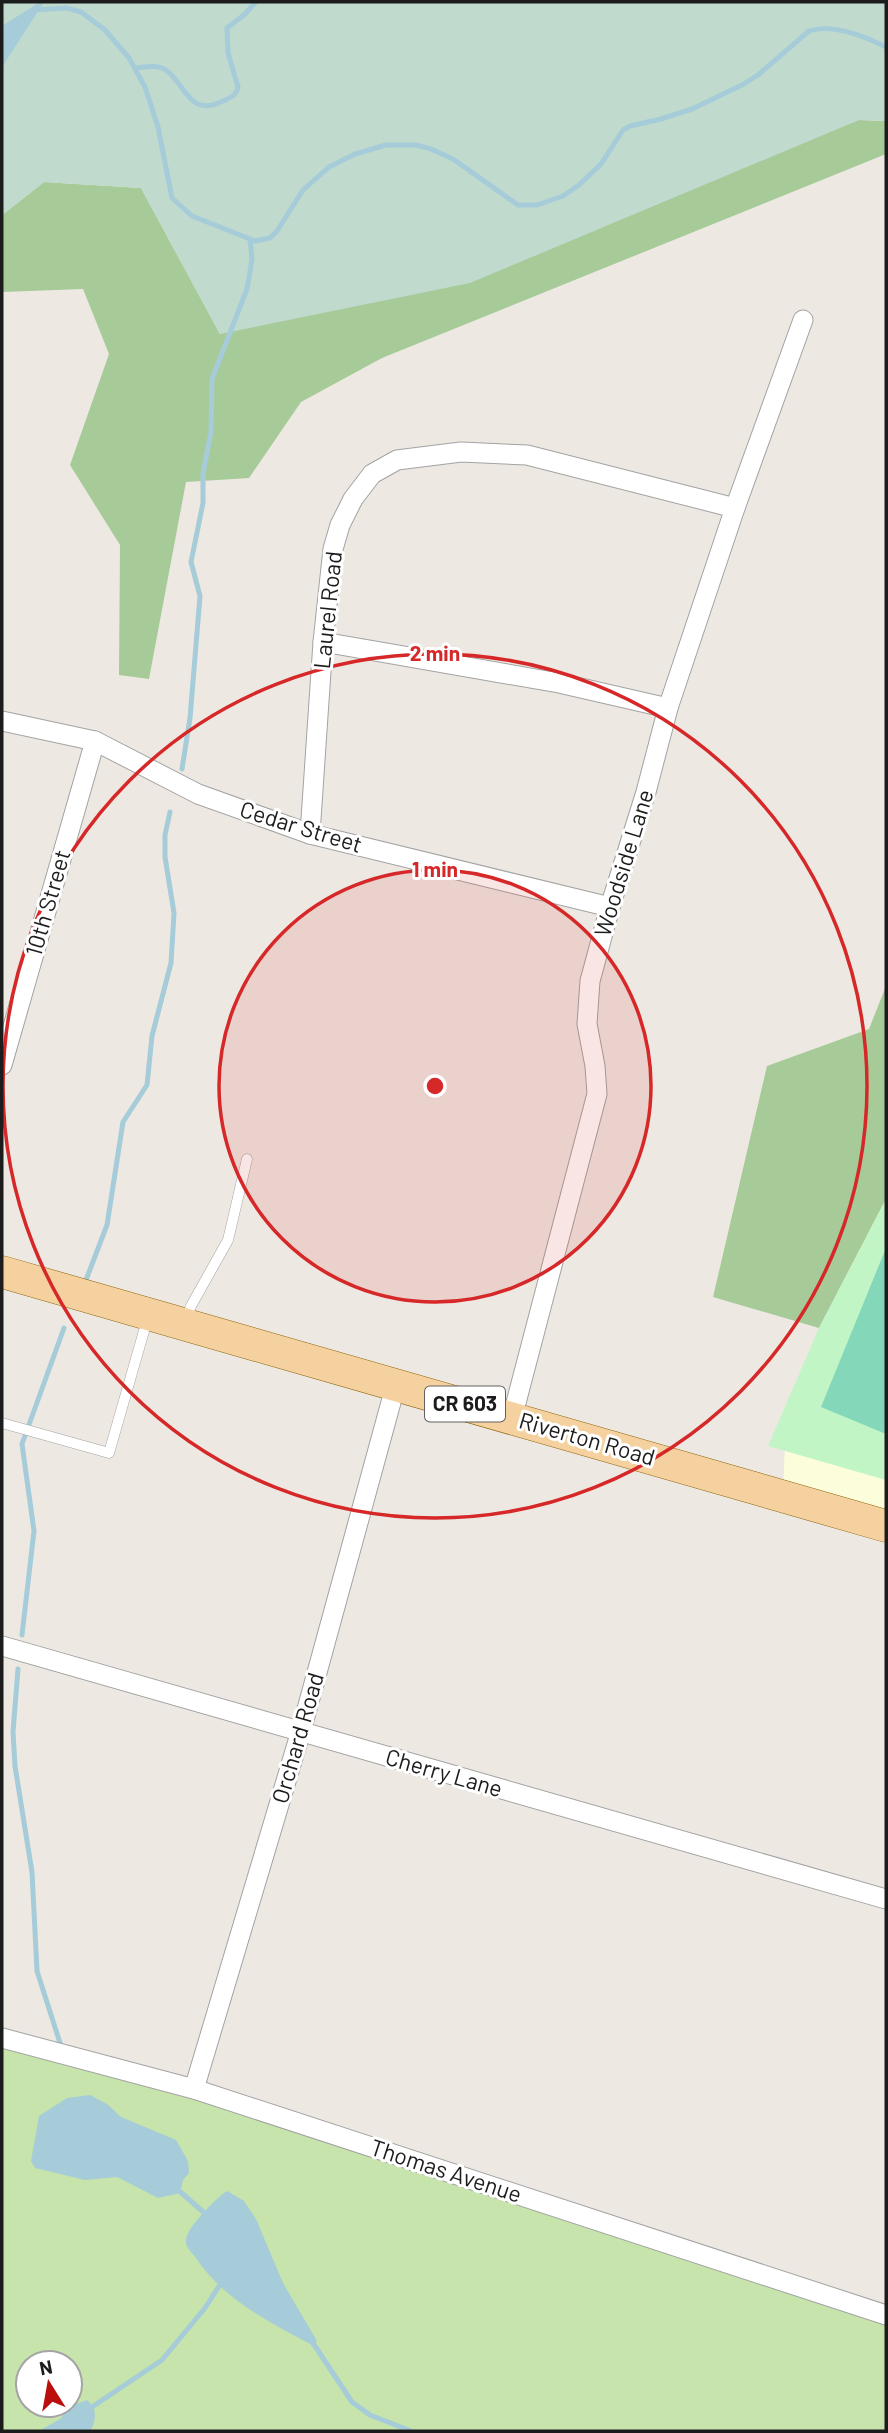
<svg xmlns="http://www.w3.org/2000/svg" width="888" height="2433" font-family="Barlow,sans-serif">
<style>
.education{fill:#fcfddb}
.grass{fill:#c6e4ab;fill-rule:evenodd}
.forest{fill:#a7ca99}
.wetland{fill:#c0dace}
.park{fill:#c1f5c6}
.pitch{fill:#84d8b9}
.water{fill:#a5ccd8}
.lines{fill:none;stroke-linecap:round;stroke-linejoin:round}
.stream{stroke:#a5ccd8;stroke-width:5}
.lane-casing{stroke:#a3a3a3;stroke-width:11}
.street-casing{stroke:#a3a3a3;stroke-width:21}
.primary-casing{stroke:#8b6209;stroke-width:33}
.lane{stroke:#fff;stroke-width:10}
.street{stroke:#fff;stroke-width:19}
.primary{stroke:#f5d19f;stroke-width:32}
.ring{fill:none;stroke:#d62828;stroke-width:3.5}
.labels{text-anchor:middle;stroke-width:6;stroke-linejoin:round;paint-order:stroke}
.shield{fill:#fff;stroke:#606060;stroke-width:2}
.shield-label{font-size:21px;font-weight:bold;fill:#1c1c1c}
.street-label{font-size:23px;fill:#1c1c1c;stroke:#fff}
.centre{fill:#d62828;stroke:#fff;stroke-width:3.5}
.ring-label{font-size:21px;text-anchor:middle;font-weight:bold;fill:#d62828;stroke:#fff;stroke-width:6;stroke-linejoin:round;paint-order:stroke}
</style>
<rect width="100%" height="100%" fill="#ede9e2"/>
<polygon class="education" points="886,1171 886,1526 783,1495 785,1443"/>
<path class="grass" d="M2 2033 886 2316V2431H2ZM28 2363H70V2405H28Z"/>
<g class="forest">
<polygon points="859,120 886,121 886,154 382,358 301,402 249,478 186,482 149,679 119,675 120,545 70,465 109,354 83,289 2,292 2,215 44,182 141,188 220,334"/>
<polygon points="886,986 886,1199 819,1328 713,1297 767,1066 869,1029"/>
</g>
<polygon class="wetland" points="2,2 886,2 886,121 859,120 470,283 220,334 141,188 44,182 2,215"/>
<polygon class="park" points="886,1199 886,1480 768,1446 819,1328"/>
<polygon class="pitch" points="886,1248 886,1434 821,1407"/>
<g class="water">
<polygon points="40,2 44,2 2,67 2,26"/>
<polygon points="90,2095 107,2104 121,2117 176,2140 188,2161 189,2173 183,2180 180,2193 158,2198 117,2177 85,2180 35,2168 31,2161 39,2116 67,2098"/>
<path d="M227 2191 244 2201 256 2219 283 2283 317 2341 312 2345C270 2323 223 2299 196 2258 192 2253 185 2247 186 2240 187 2227 216 2198 227 2191Z"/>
<path d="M87 2400C98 2410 96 2418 91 2431H39L60 2419 71 2406Z"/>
</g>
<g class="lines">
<g class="stream">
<path d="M34 10 66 8 81 12 105 30 129 58 145 87 158 127 172 198 192 216 255 241 270 238 277 231 303 190 329 167 355 154 386 145H416L431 149 453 159 518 205H537L563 196 579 185 601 164 623 130 630 126 661 119 692 109 742 85 758 75 809 31C833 23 864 36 886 47"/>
<path d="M135 68C146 67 158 64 167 71 186 85 189 118 223 101 231 97 236 96 238 87L228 53 227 28 244 15 256 2"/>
<polyline points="182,769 190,718 200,596 191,562 203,503 203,474 211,432 212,379 247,289 252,260 250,239"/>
<polyline points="86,1280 107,1225 123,1122 147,1085 152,1036 171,963 174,913 165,857 165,835 170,812"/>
<polyline points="22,1635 34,1531 22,1444 64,1328"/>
<polyline points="18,1669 13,1732 15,1766 32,1872 37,1971 61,2046"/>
<polyline points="177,2189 209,2217"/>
<polyline points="311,2340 352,2402 370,2415 411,2431"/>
<polyline points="89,2409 162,2360 205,2308 221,2283"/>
</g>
<defs>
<g id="lane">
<polyline points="186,1320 191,1306 228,1240 247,1159"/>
<polyline points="2,1423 109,1453 148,1317"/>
</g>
<g id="street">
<polyline points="323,642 559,683 668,708"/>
<polyline points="2,721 95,741 198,794 310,834 610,907"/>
<polyline points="310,834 323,642 333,549 340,525 353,499 372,474 397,460 461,452 527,455 735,508"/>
<polyline points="2,1065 95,741"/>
<polyline points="512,1418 597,1094 595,1066 587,1024 590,981 610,907 646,792 668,708 735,508 803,320"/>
<polyline points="2,1646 886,1899"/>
<polyline points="2,2038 194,2089 886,2315"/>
<polyline points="194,2089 301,1731 396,1384"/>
</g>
<polyline id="primary" points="2,1272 886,1526"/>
</defs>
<use href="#lane" class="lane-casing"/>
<use href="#street" class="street-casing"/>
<use href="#primary" class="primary-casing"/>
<use href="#lane" class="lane"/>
<use href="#street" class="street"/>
<use href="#primary" class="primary"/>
</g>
<circle cx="435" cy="1086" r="216" fill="#d62828" fill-opacity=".12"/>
<g class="ring">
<circle cx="435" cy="1086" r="216"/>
<circle cx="435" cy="1086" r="432"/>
</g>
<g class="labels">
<rect class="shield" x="425" y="1386.5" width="80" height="35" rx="5"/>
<g class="shield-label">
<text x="465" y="1411">CR 603</text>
</g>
<g class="street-label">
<text transform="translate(328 610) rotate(-84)" y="8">Laurel Road</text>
<text transform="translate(301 827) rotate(17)" y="8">Cedar Street</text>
<text transform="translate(624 863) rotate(-73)" y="8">Woodside Lane</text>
<text transform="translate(48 903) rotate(-74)" y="8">10th Street</text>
<text transform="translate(587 1439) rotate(16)" y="8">Riverton Road</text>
<text transform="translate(298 1738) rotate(-74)" y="8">Orchard Road</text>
<text transform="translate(444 1773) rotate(16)" y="8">Cherry Lane</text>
<text transform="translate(446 2171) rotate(18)" y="8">Thomas Avenue</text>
</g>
</g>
<circle cx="435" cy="1086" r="10" class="centre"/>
<g class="ring-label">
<text x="435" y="661">2 min</text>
<text x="435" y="877">1 min</text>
</g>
<rect width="888" height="2433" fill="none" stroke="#1c1c1c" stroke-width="7"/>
<g transform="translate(49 2384) rotate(349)"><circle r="33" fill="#ffffff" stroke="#a4a4a4" stroke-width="2"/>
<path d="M0-5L12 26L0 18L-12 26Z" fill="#bb0f0d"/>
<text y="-10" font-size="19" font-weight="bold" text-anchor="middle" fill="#1c1c1c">N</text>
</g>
</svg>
